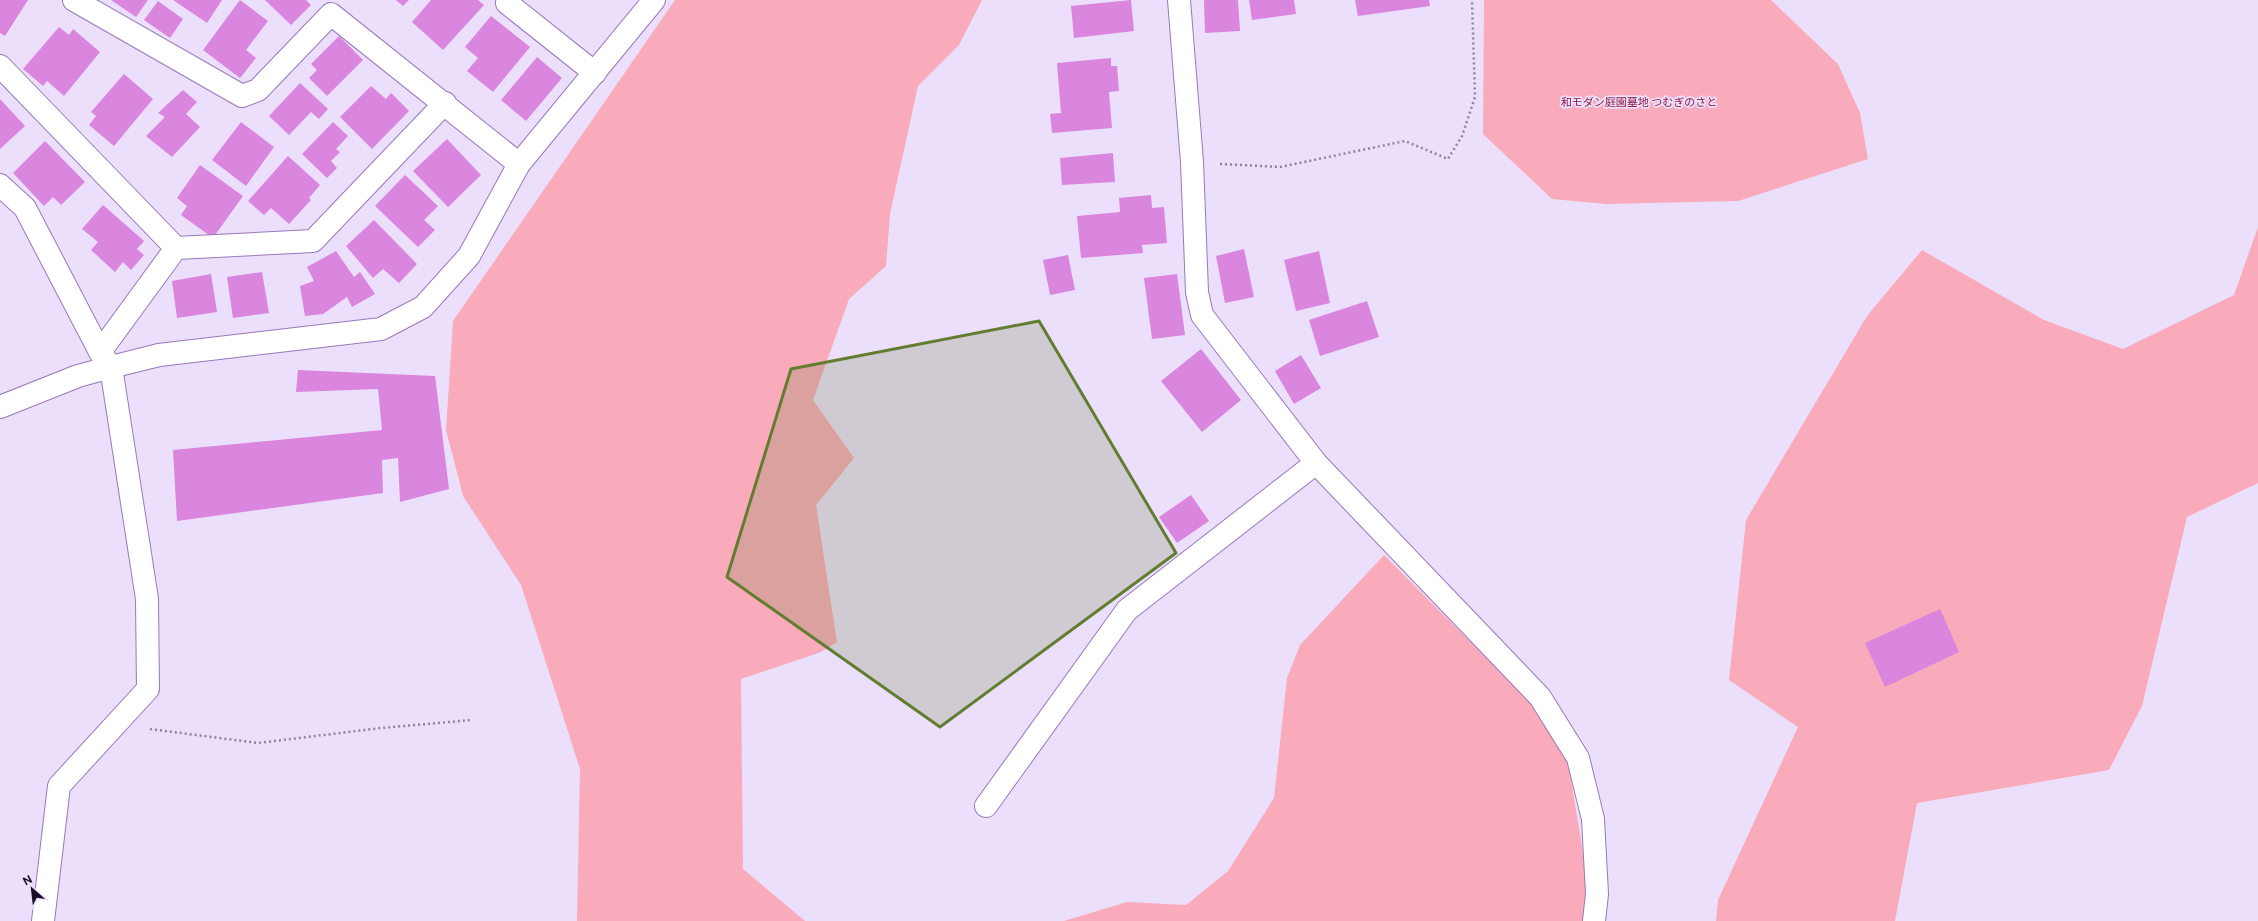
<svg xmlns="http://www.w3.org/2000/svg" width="2258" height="921" font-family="'Public Sans','Noto Sans JP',sans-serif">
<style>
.green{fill:#f9abbb}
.building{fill:#da85de}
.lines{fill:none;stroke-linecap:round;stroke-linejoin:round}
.minor-casing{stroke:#9978bc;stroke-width:24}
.path{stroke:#8f829d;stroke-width:2.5;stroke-dasharray:2 3;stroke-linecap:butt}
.minor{stroke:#fff;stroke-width:22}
.marked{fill:#637d30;fill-opacity:0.2;stroke:#637d30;stroke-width:3;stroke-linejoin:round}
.labels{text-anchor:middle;stroke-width:3.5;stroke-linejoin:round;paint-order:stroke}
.park-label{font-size:11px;fill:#8b1d43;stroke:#ecdffc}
</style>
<rect width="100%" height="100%" fill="#ecdffc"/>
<g class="green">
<polygon points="675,0 982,0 959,45 918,86 890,214 886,266 849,299 813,400 854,458 816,505 837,642 821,652 741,679 743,869 805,921 577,921 580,769 521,585 463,496 446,430 453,321"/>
<polygon points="1484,0 1771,0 1838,64 1860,113 1868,159 1738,201 1606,204 1552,199 1483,134"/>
<polygon points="2258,227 2258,483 2187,517 2142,706 2109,770 1917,803 1895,921 1716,921 1718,900 1798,727 1729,680 1746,520 1867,316 1922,250 2044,320 2123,349 2234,295"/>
<polygon points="1384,555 1564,736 1594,921 1064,921 1127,902 1186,905 1228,871 1274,798 1287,678 1300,645"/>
</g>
<g class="building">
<polygon points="0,0 28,0 5,36 0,33"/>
<polygon points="111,0 148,0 136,17"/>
<polygon points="173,0 222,0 207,23"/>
<polygon points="240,0 268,21 246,50 256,58 240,78 203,50"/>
<polygon points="265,0 306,0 311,5 291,25"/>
<polygon points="396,0 409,0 403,6"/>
<polygon points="431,0 478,0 484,5 443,50 412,22"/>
<polygon points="1131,0 1134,31 1074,38 1071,6"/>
<polygon points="1204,0 1238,0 1240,31 1205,33"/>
<polygon points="1249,0 1294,0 1296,14 1252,20"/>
<polygon points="1355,0 1429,0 1430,6 1358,16"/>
<polygon points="158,1 183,19 170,38 144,20"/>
<polygon points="491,16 530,47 493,92 467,71 478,58 465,47"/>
<polygon points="59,27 69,35 73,29 100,52 64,96 47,81 43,86 23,69"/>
<polygon points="339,36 363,60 327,96 309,78 317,70 311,64"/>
<polygon points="537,57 562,78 526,121 501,100"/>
<polygon points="1111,58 1111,66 1117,66 1119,91 1109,92 1112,128 1052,133 1050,114 1061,113 1057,63"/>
<polygon points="124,74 153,99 114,146 89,125 96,116 91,112"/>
<polygon points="300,83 328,109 319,119 311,112 289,135 269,116"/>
<polygon points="371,86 386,99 391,93 409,111 372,149 340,117"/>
<polygon points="183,90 197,102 186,114 200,127 172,157 146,136 165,117 158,113"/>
<polygon points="0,99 25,126 0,149"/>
<polygon points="241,122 274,147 246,186 212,160"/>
<polygon points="333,122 348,136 336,149 340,152 331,161 337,168 327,178 302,154"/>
<polygon points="447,139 481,175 448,207 413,171"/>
<polygon points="45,141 85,182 61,205 53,197 44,206 13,173"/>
<polygon points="1113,153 1115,182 1062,185 1060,158"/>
<polygon points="288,156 320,185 309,198 311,200 289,224 271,208 264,215 248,201"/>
<polygon points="200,165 243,196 213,238 181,215 187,206 177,198"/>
<polygon points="405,175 438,206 424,220 435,230 418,247 375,206"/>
<polygon points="1151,195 1152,208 1164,207 1167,243 1142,245 1143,253 1081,258 1077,216 1120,212 1119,198"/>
<polygon points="103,205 144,241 137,249 144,255 131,270 123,262 115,272 91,250 98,242 82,229"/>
<polygon points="374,220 417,264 399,283 383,269 373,278 346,246"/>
<polygon points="1244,249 1254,297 1225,303 1216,256"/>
<polygon points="336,251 354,277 360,272 375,294 352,307 347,297 323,314 305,316 300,286 314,281 307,267"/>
<polygon points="1319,251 1330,303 1296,311 1284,260"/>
<polygon points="1068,255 1075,290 1050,295 1043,260"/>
<polygon points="262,272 269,313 233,318 227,277"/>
<polygon points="211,274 217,312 177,318 172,281"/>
<polygon points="1177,274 1185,335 1152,339 1144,278"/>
<polygon points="1367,301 1379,337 1320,356 1309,320"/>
<polygon points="1201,349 1241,400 1202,432 1161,381"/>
<polygon points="1301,355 1321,388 1294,404 1275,371"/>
<polygon points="298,370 435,376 449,489 400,502 398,458 382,460 383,493 177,521 173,450 382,430 378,389 296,392"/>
<polygon points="1191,495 1209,521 1177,543 1159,517"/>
<polygon points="1940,609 1959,652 1885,687 1865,643"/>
</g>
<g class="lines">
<defs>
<g id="minor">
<polyline points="74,0 242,96 258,90 331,14 519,164"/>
<polyline points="1179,0 1192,162 1197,292 1202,315 1316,463 1540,697 1578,758 1593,819 1597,894 1594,921"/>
<polyline points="507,3 595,73"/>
<polyline points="0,66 176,248 100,352"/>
<polyline points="0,185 25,208 100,352 111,367 147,599 148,689 59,786 43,921"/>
<polyline points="176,248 313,241 445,103"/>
<polyline points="0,407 78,376 111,367 159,355 381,329 423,307 469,256 519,164 654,0"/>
<polyline points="986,806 1127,610 1316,463"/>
</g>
</defs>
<use href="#minor" class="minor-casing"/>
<g class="path">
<polyline points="1220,164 1280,167 1405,141 1448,159 1462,136 1475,97 1472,0"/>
<polyline points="150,729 258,743 381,728 472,720"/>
</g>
<use href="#minor" class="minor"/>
</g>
<path class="marked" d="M1039 321 1176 553 940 727 727 577 791 369Z"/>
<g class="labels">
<g class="park-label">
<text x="1639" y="106">和モダン庭園墓地 つむぎのさと</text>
</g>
</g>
<g transform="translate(32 889) rotate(332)" stroke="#ecdffc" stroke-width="3" paint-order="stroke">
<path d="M0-3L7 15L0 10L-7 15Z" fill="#1a0c26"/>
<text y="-6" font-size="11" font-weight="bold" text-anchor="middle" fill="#1a0c26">N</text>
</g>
</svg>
